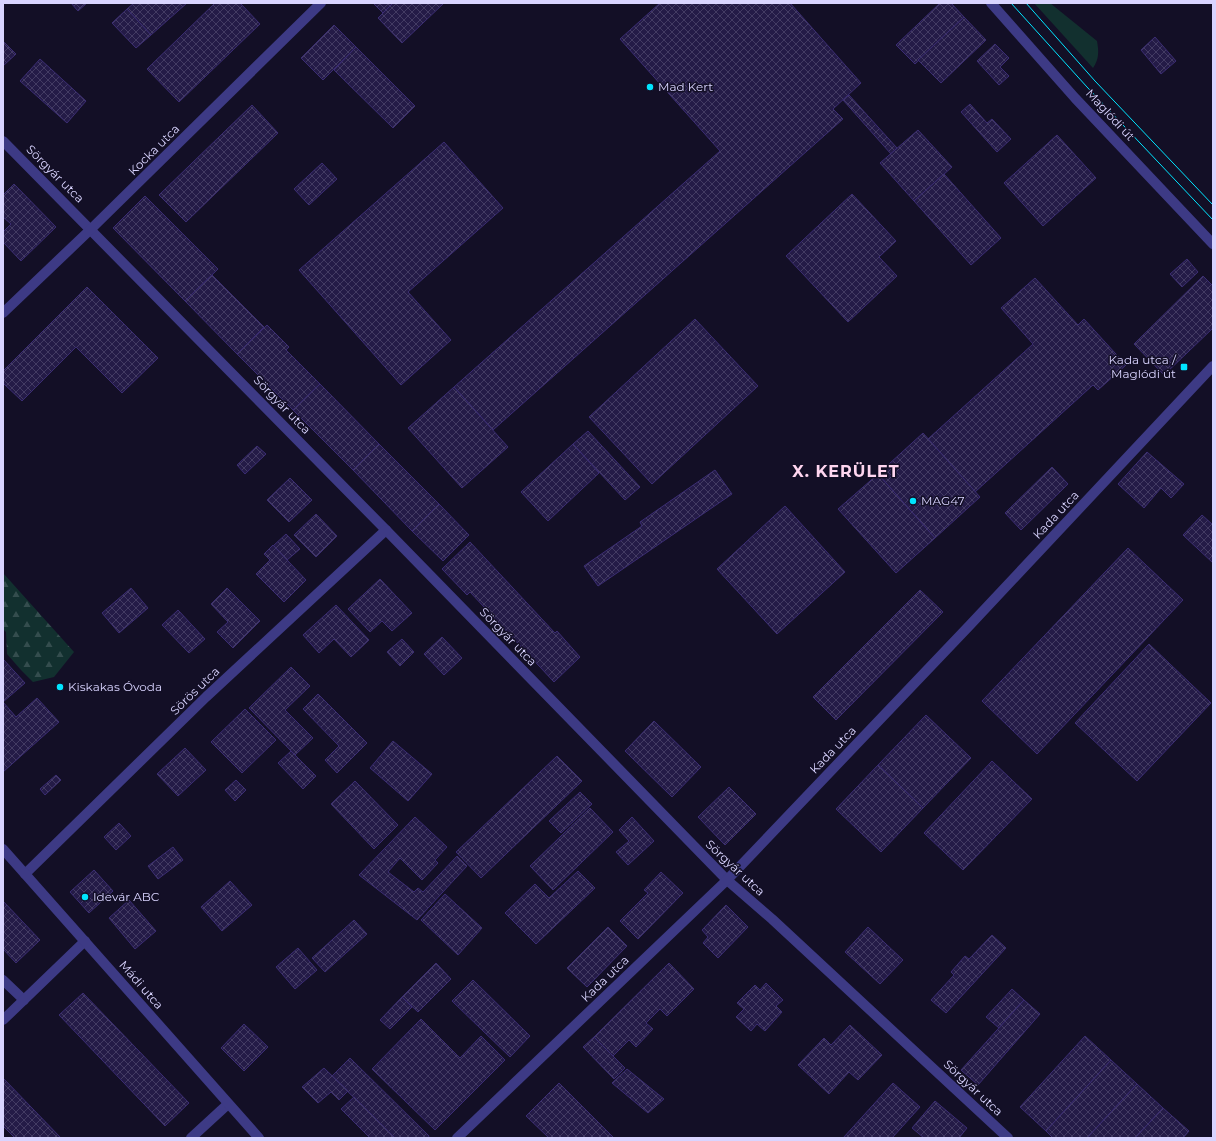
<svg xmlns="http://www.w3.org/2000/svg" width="1216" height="1141" font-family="Montserrat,sans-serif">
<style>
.grass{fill:#12302f}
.forest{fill:url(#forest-firs)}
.building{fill:url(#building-cross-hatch);stroke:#3b2d73}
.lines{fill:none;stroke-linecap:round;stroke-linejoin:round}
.minor{stroke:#3d3a85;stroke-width:10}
.tertiary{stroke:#3d3a85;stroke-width:10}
.tram{stroke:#00e5ff;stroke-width:1}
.poi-dot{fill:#00e5ff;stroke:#130f26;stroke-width:1.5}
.labels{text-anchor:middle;stroke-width:3;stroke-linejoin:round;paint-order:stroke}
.poi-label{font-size:12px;fill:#d9d4ff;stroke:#130f26;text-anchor:start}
.street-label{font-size:12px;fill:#d9d4ff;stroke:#130f26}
.district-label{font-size:16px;font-weight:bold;letter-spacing:1px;fill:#ffd6f0;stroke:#130f26}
</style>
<defs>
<pattern id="forest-firs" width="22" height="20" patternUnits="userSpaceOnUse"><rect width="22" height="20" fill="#12302f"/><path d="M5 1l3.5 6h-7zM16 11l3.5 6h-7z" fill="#344d4e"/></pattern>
<pattern id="building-cross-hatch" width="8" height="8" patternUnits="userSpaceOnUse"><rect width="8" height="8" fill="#241b47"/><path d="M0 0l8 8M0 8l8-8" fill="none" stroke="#433b63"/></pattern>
</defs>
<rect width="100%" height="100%" fill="#130f26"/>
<path class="grass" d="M1034 3H1050L1097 41C1099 52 1099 59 1093 68Z"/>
<polygon class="forest" points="3,573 74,652 54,677 33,682 21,670 7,654 6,632 3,629"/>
<g class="building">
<polygon points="71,3 87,3 78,11"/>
<polygon points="134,3 187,3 151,35 127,9"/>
<polygon points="215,3 240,3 260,24 179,102 147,69"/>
<polygon points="373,3 393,3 383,13"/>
<polygon points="393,3 444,3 402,43 378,18"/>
<polygon points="660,3 790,3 861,83 833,109 843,119 493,430 454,387 720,151 620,39"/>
<polygon points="940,3 951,3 964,17 915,64 896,45"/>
<polygon points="127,9 151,35 136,48 112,23"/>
<polygon points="964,17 986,40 941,83 918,60"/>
<polygon points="334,25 356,47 323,80 301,58"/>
<polygon points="1155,37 1176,61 1161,74 1141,50"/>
<polygon points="3,41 16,54 3,66"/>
<polygon points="995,44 1009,58 1000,67 1009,76 999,85 977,61"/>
<polygon points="356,47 415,106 393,128 334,70"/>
<polygon points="40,59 86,101 67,123 20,81"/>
<polygon points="849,95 897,148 891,154 843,100"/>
<polygon points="970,104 987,123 992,119 1011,139 997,152 961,112"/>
<polygon points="252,105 278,133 186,222 159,195"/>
<polygon points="918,130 952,167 914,201 880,163"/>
<polygon points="1057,135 1096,178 1043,226 1004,183"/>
<polygon points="444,142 503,208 408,292 451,340 401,385 299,270"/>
<polygon points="322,163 337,179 309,205 294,189"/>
<polygon points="944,174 1001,238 971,265 914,201"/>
<polygon points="14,184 56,227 21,261 3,242 3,232 11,224 3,217 3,195"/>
<polygon points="852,194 896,241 879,257 897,276 848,322 786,256"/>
<polygon points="145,196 218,269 185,301 113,228"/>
<polygon points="1187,259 1198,272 1182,287 1170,274"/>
<polygon points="212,275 264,327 237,354 185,301"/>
<polygon points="1203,276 1213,286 1213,328 1164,375 1134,344"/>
<polygon points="1035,278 1078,325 1084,319 1126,365 1098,390 1093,385 975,492 928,439 1033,344 1001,308"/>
<polygon points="87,287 158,358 122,393 76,347 22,401 3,383 3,371"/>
<polygon points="695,319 758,386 652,484 589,417"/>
<polygon points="267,325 289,347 286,350 320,384 293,410 237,354"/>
<polygon points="320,384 379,444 353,470 293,410"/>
<polygon points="454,387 508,447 462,488 408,428"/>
<polygon points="588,431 640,487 625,500 573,444"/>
<polygon points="923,433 980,497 935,538 878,474"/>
<polygon points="379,444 439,504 412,531 353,470"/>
<polygon points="573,444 599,473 548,521 521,492"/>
<polygon points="257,446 266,454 245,474 237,465"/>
<polygon points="1147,452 1184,484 1171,498 1161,488 1144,508 1118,484"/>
<polygon points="1052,467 1068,484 1021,530 1005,513"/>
<polygon points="715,470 732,494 598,586 584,566 642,526 640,522"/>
<polygon points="878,474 935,538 896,573 838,509"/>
<polygon points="290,478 312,500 289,522 267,500"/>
<polygon points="439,504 469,535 443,561 412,531"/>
<polygon points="785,506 845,572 777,634 717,569"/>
<polygon points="316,514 337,536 316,557 294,535"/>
<polygon points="1202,515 1213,525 1213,563 1183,535"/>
<polygon points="286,534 300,549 287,560 273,546"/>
<polygon points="470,542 555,633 557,631 580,657 554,682 470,592 467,595 442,569"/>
<polygon points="273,545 306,580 284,602 256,574 270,560 264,554"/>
<polygon points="1128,548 1183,600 1037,754 982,701"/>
<polygon points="380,579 412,613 392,631 382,621 370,632 348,609"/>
<polygon points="131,588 148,608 119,633 102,613"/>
<polygon points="227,588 260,621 233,648 217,632 228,622 211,604"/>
<polygon points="920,590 943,612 836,720 813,697"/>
<polygon points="336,605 369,640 351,657 334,639 319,653 303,635"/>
<polygon points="178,610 205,639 189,653 162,625"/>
<polygon points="442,637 462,658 444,675 424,654"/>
<polygon points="402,639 414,652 400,666 387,652"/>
<polygon points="1149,644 1211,703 1137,781 1075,723"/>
<polygon points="3,659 25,683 3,702 16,717 37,698 59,722 3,772"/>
<polygon points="291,667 310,686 285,710 313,738 295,755 249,708"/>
<polygon points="318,694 367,743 337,773 325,760 339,746 303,709"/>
<polygon points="245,709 276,740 242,773 211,742"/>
<polygon points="926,715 971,758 923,808 878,765"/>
<polygon points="654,721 701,767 672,797 625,751"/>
<polygon points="393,741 432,774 408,801 370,768"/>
<polygon points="185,748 206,770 178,796 157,774"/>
<polygon points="291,751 316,776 303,789 278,763"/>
<polygon points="557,756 582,781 481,878 456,852"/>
<polygon points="992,761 1032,799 963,870 924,833"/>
<polygon points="878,765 923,808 881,852 836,809"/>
<polygon points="56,775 61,780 45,795 40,789"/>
<polygon points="236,780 246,790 235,801 225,790"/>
<polygon points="355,781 398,825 374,849 331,804"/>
<polygon points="729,787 756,814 725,845 698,817"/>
<polygon points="580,792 592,804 561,833 549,821"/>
<polygon points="590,808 613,832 553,890 530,866"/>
<polygon points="415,817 447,847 435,860 438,863 422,880 400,858 388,872 414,892 418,888 423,892 457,856 467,866 417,920 359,875"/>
<polygon points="632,817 654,841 628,865 616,852 629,841 619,830"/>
<polygon points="119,823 131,836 116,850 104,837"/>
<polygon points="173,847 183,860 158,879 148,866"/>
<polygon points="94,870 113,891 89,913 70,892"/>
<polygon points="578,871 595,888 536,944 505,913 535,884 549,898"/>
<polygon points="661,872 683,893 638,939 620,921 648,893 644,890"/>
<polygon points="230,881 252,905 222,931 201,907"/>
<polygon points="445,894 482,928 458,955 421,920"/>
<polygon points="129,900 156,931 135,949 109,918"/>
<polygon points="3,901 40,940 16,963 3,949"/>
<polygon points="726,905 748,927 718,958 703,943 708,937 702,930"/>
<polygon points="354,920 367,934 325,972 312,958"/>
<polygon points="608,927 627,946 587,987 567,968"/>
<polygon points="868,927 903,960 880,984 845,952"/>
<polygon points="992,935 1006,948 946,1013 931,1000 954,975 951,972 965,956 969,959"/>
<polygon points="298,948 317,970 295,989 276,967"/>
<polygon points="436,963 451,979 418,1012 402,997"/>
<polygon points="669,963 694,989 667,1016 660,1009 646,1023 653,1029 636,1047 629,1040 613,1056 594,1037"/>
<polygon points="473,980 530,1036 510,1057 452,1001"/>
<polygon points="766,983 783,1000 776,1006 782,1012 765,1031 757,1024 751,1031 736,1017 744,1009 737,1003 755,985 760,990"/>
<polygon points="1012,989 1024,1000 999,1028 986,1017"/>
<polygon points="83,993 189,1103 165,1126 59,1015"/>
<polygon points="402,997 412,1007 390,1029 380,1020"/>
<polygon points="1024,1000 1040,1014 978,1085 961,1070"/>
<polygon points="421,1019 460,1058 481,1036 505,1060 435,1130 372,1069"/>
<polygon points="244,1024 268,1047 244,1071 221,1048"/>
<polygon points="850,1025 882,1055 858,1080 849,1072 829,1094 798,1065 824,1038 831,1045"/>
<polygon points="1085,1036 1111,1060 1046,1131 1020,1107"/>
<polygon points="594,1037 625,1068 614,1079 583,1047"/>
<polygon points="350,1058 429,1136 428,1138 395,1138 332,1076"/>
<polygon points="1111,1060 1137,1084 1087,1138 1053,1138 1046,1131"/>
<polygon points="324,1068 348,1091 339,1100 331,1092 318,1103 302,1087"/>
<polygon points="627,1069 664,1099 648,1113 612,1083"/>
<polygon points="3,1078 61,1138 15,1138 3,1126"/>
<polygon points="559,1083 614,1138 549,1138 526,1116"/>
<polygon points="893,1083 920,1107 892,1138 843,1138"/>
<polygon points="1137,1084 1163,1108 1135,1138 1087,1138"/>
<polygon points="354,1097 395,1138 370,1138 341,1109"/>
<polygon points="935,1101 967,1128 959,1138 924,1138 912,1128"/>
<polygon points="1163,1108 1189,1131 1183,1138 1135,1138"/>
</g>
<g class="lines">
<g class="minor">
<polyline points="3,141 386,530 727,880 772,919 1008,1138"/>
<polyline points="3,313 91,229 321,3"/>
<polyline points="25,874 206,697 386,530"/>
<polyline points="3,980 24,1000"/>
<polyline points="3,1020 85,941"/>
<polyline points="191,1138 228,1104"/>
</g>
<g class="tertiary">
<polyline points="991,3 1075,98 1213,244"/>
<polyline points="3,849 259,1138"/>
<polyline points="457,1138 727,880 969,626 1213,366"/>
</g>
<g class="tram">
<polyline points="1011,3 1087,87 1213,220"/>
<polyline points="1026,3 1095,81 1213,205"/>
</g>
</g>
<g class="poi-dot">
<circle cx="650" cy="87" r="4"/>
<rect x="1180" y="363" width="8" height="8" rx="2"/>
<circle cx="913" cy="501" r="4"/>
<circle cx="60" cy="687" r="4"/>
<circle cx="85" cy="897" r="4"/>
</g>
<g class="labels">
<g class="poi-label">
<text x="658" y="91">Mad Kert</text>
<text x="1176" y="364" text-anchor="end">Kada utca /<tspan x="1176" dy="14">Maglódi út</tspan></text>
<text x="921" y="505">MAG47</text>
<text x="68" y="691">Kiskakas Óvoda</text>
<text x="93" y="901">Idevár ABC</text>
</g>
<g class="street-label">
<text transform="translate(1110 115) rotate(47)" y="4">Maglódi út</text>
<text transform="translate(154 150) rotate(-45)" y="4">Kocka utca</text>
<text transform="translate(55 174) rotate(45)" y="4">Sörgyár utca</text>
<text transform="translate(282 405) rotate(46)" y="4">Sörgyár utca</text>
<text transform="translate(1056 515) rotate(-47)" y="4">Kada utca</text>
<text transform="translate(508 637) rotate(46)" y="4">Sörgyár utca</text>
<text transform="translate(195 691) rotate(-44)" y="4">Sörös utca</text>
<text transform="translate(833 750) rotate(-46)" y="4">Kada utca</text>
<text transform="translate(735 868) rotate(43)" y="4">Sörgyár utca</text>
<text transform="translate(605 979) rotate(-44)" y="4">Kada utca</text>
<text transform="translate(141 985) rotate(49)" y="4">Mádi utca</text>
<text transform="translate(973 1088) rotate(43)" y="4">Sörgyár utca</text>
</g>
<g class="district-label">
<text x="846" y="477">X. KERÜLET</text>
</g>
</g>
<rect width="1216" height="1141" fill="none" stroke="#d9d4ff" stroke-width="8"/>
</svg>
